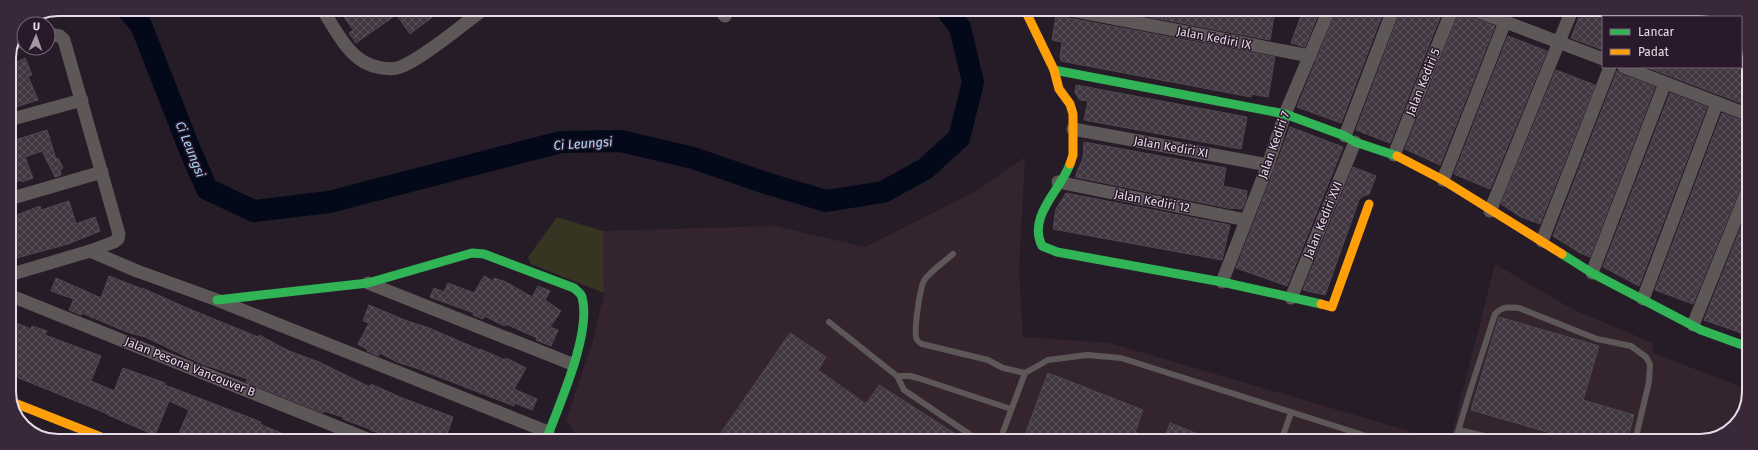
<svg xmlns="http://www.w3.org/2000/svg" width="1758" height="450" font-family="'Fira Sans',sans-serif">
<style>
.industrial{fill:#34242e}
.green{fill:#353521}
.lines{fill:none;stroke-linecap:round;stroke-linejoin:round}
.river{stroke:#030919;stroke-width:22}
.building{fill:url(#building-cross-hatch);stroke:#514750}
.lane{stroke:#5e5758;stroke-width:6}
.street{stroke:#5e5758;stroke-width:13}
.fast{stroke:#30b455;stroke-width:9}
.slow{stroke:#ff9f0a;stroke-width:9}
.labels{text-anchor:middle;stroke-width:3;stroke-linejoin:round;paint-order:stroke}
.street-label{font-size:12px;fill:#e7dbe7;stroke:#2a182b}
.water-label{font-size:13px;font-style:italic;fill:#a9d9fe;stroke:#2a182b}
.rim{fill:none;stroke:#e7dbe7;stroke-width:2}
</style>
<defs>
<pattern id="building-cross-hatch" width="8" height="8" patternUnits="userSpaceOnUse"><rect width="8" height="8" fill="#413740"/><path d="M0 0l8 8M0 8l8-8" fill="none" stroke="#5c535c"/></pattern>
</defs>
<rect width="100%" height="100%" fill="#261c27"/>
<g class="industrial">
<polygon points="1025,157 1019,271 1023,337 1110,343 1443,441 579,440 566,420 593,341 604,293 603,231 775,226 865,247 978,190"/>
<polygon points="1495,264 1574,310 1653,343 1653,353 1747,389 1747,405 1730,431 1700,441 1450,441"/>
</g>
<polygon class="green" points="557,217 603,231 604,293 531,264 528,257"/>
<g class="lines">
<polyline class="river" points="127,9 141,25 190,150 207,189 254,211 329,202 561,142 621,141 693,158 769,184 826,201 883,192 925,169 959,138 973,82 960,28 947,10"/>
</g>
<g class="building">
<polygon points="339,9 369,9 373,15 382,9 388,9 393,17 356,43 349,33 353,30"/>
<polygon points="404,9 443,9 410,34 396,14"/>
<polygon points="1057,10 1063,10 1066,16 1069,18 1275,57 1268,97 1251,94 1251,97 1061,61 1060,57 1062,42 1052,40"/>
<polygon points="1113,10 1275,10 1270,40"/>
<polygon points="1303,10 1320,10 1305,47 1291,43"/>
<polygon points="1337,10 1384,10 1341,123 1297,107"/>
<polygon points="1401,10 1443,10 1390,143 1356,130"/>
<polygon points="1460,10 1466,10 1468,15 1471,17 1495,26 1440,165 1405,149"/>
<polygon points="1582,10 1603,10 1603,50 1571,38"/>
<polygon points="1508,36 1547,51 1490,189 1454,174"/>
<polygon points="25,58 32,75 28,76 38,100 13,108 9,96 9,66"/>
<polygon points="1646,67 1749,67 1749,106"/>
<polygon points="1556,70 1595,85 1540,224 1521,217 1501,204"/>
<polygon points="1617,71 1621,74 1655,87 1590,257 1580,253 1553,236"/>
<polygon points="1076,85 1247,117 1241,149 1084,120 1088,101 1080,100 1075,93"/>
<polygon points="1670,93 1707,107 1639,286 1603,267"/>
<polygon points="1722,113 1749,123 1748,181 1743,182 1741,186 1693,304 1655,290"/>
<polygon points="1290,127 1343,147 1287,286 1236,268 1275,168"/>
<polygon points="47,130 56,159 58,158 63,168 60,170 61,175 55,177 42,151 25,157 33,178 22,182 21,180 9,184 9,142"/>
<polygon points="1084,142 1226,168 1223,186 1247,191 1246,200 1242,209 1233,208 1233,209 1075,177 1083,158"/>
<polygon points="1353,167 1376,176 1369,194 1363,196 1359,200 1325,295 1303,290"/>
<polygon points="1066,193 1230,225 1222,260 1053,229 1056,209"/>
<polygon points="69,201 76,224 95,217 100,231 68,244 9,260 9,240 18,237 9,218 40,206 41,210"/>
<polygon points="1748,210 1748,325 1744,334 1704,320"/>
<polygon points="109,276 142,289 142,288 187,308 258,337 259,335 289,351 319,362 370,387 371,384 400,397 453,417 445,440 402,440 370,430 370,429 343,419 343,417 324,411 323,413 246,382 248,379 202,364 145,337 127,332 82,313 81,315 69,310 74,299 51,291 56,278 101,298"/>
<polygon points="484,276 493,281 494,278 506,282 532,297 538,286 550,291 545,300 561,311 550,327 558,330 551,346 536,340 537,338 506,324 505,326 484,316 483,319 473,315 474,313 430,297 434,288 444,292 448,283 474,293"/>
<polygon points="369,305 407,321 429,328 480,350 480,349 505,360 506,358 526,368 514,389 537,399 532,410 515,403 514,406 416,368 397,362 380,353 378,356 367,351 368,350 358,344 369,323 363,321"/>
<polygon points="1499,317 1599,346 1583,400 1634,415 1627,441 1567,441 1568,438 1471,410"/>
<polygon points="9,322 14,324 14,322 31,329 32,326 47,331 45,335 101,356 91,381 114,391 123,368 165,383 165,385 261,422 260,424 297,440 176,440 189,410 169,401 155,435 108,415 108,414 9,374"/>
<polygon points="790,333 826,357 818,370 866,404 879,385 965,440 716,440"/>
<polygon points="1048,373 1143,410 1135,432 1153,440 1023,440"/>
<polygon points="1170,423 1213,440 1213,441 1164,440"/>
</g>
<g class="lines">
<g class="lane">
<path d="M953 254C944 262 932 270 925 279 920 286 913 333 917 340 918 342 920 343 922 344L988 360 1003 368 1025 373 1048 360 1087 355 1121 358 1382 441"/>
<polyline points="829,322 897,376 904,390 978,440"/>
<polyline points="897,376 910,376 918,378 1011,409"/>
<polyline points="1459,430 1506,441"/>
<polyline points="1000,440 1025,373"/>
<polyline points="1281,441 1291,413"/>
<path d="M1455 441 1471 388 1495 314C1503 306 1508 307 1519 308L1597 339 1631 346 1646 357 1650 364 1649 382 1635 441"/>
</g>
<g class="street">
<path d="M322 9C334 27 345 51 364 62 373 67 386 70 397 68 416 64 465 23 484 9"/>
<polyline points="720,10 725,16"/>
<polyline points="1071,10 1310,56"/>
<polyline points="1474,10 1603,59"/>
<polyline points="1635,11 1653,17"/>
<polyline points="15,43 24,41"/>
<polyline points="1741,49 1747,51"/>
<polyline points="1624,67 1749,115"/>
<polyline points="9,120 82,100"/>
<polyline points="1073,129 1268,165"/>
<polyline points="1345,136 1393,10"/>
<polyline points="1394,155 1452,10"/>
<polyline points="1443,180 1505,22"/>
<polyline points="1058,182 1246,220"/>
<polyline points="9,199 102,172"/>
<polyline points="1490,211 1572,10"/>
<polyline points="1542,241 1610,67"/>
<polyline points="90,251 137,271 217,300 548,432"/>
<polyline points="1592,273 1665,83"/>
<polyline points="9,275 90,251 114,242 118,239 119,234 64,40 60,36 48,34"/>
<polyline points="1222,282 1268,165 1285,114 1329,10"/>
<polyline points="368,283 572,364"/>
<polyline points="9,295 370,440"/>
<polyline points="1291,298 1355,142"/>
<polyline points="1643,299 1717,103"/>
<polyline points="1693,325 1748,189"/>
</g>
<g class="fast">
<polyline points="1054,70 1285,114 1345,136 1355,142 1397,156"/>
<path d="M1070 164C1061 190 1027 216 1042 246L1057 252 1222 282 1321 304"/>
<polyline points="1562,254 1592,273 1701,330 1748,347"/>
<path d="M217 300 368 283 472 253 484 254 574 288C577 291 581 293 582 297 592 333 559 405 546 440"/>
</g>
<g class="slow">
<polyline points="1025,10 1054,70 1059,89 1070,104 1073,114 1073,155 1070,164"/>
<polyline points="1397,156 1443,180 1562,254"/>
<polyline points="1321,304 1332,307 1369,204"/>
<polyline points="12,402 106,439"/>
</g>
</g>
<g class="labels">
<g class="street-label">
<text transform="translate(1214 38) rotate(11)" y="4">Jalan Kediri IX</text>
<text transform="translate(1423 82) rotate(-68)" y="4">Jalan Kediri 5</text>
<text transform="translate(1274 145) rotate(-70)" y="4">Jalan Kediri 7</text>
<text transform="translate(1171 147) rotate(10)" y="4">Jalan Kediri XI</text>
<text transform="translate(1152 201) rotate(11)" y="4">Jalan Kediri 12</text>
<text transform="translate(1323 220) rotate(-68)" y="4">Jalan Kediri XVI</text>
<text transform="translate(190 367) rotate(22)" y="4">Jalan Pesona Vancouver B</text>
</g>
<g class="water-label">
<text transform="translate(583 143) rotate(-4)" y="5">Ci Leungsi</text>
<text transform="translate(191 149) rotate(68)" y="5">Ci Leungsi</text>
</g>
</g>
<path d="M0 0H1758V450H0ZM58 16H1700A42 42 0 0 1 1742 58V392A42 42 0 0 1 1700 434H58A42 42 0 0 1 16 392V58A42 42 0 0 1 58 16Z" fill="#39283a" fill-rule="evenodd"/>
<path class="rim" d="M58 16H1700A42 42 0 0 1 1742 58V392A42 42 0 0 1 1700 434H58A42 42 0 0 1 16 392V58A42 42 0 0 1 58 16Z"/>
<rect x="1602" y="16" width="140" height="52" fill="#2a182b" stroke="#766676"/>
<rect x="1610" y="29" width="20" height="6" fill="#30b455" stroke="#766676"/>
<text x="1638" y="36" font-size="12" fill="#e7dbe7">Lancar</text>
<rect x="1610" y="49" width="20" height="6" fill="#ff9f0a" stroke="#766676"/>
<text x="1638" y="56" font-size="12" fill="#e7dbe7">Padat</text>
<g transform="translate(36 36) rotate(2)"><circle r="19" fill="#2a182b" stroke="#766676"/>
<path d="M0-3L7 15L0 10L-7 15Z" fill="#a398a4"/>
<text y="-6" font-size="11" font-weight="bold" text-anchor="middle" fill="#e7dbe7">U</text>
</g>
</svg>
